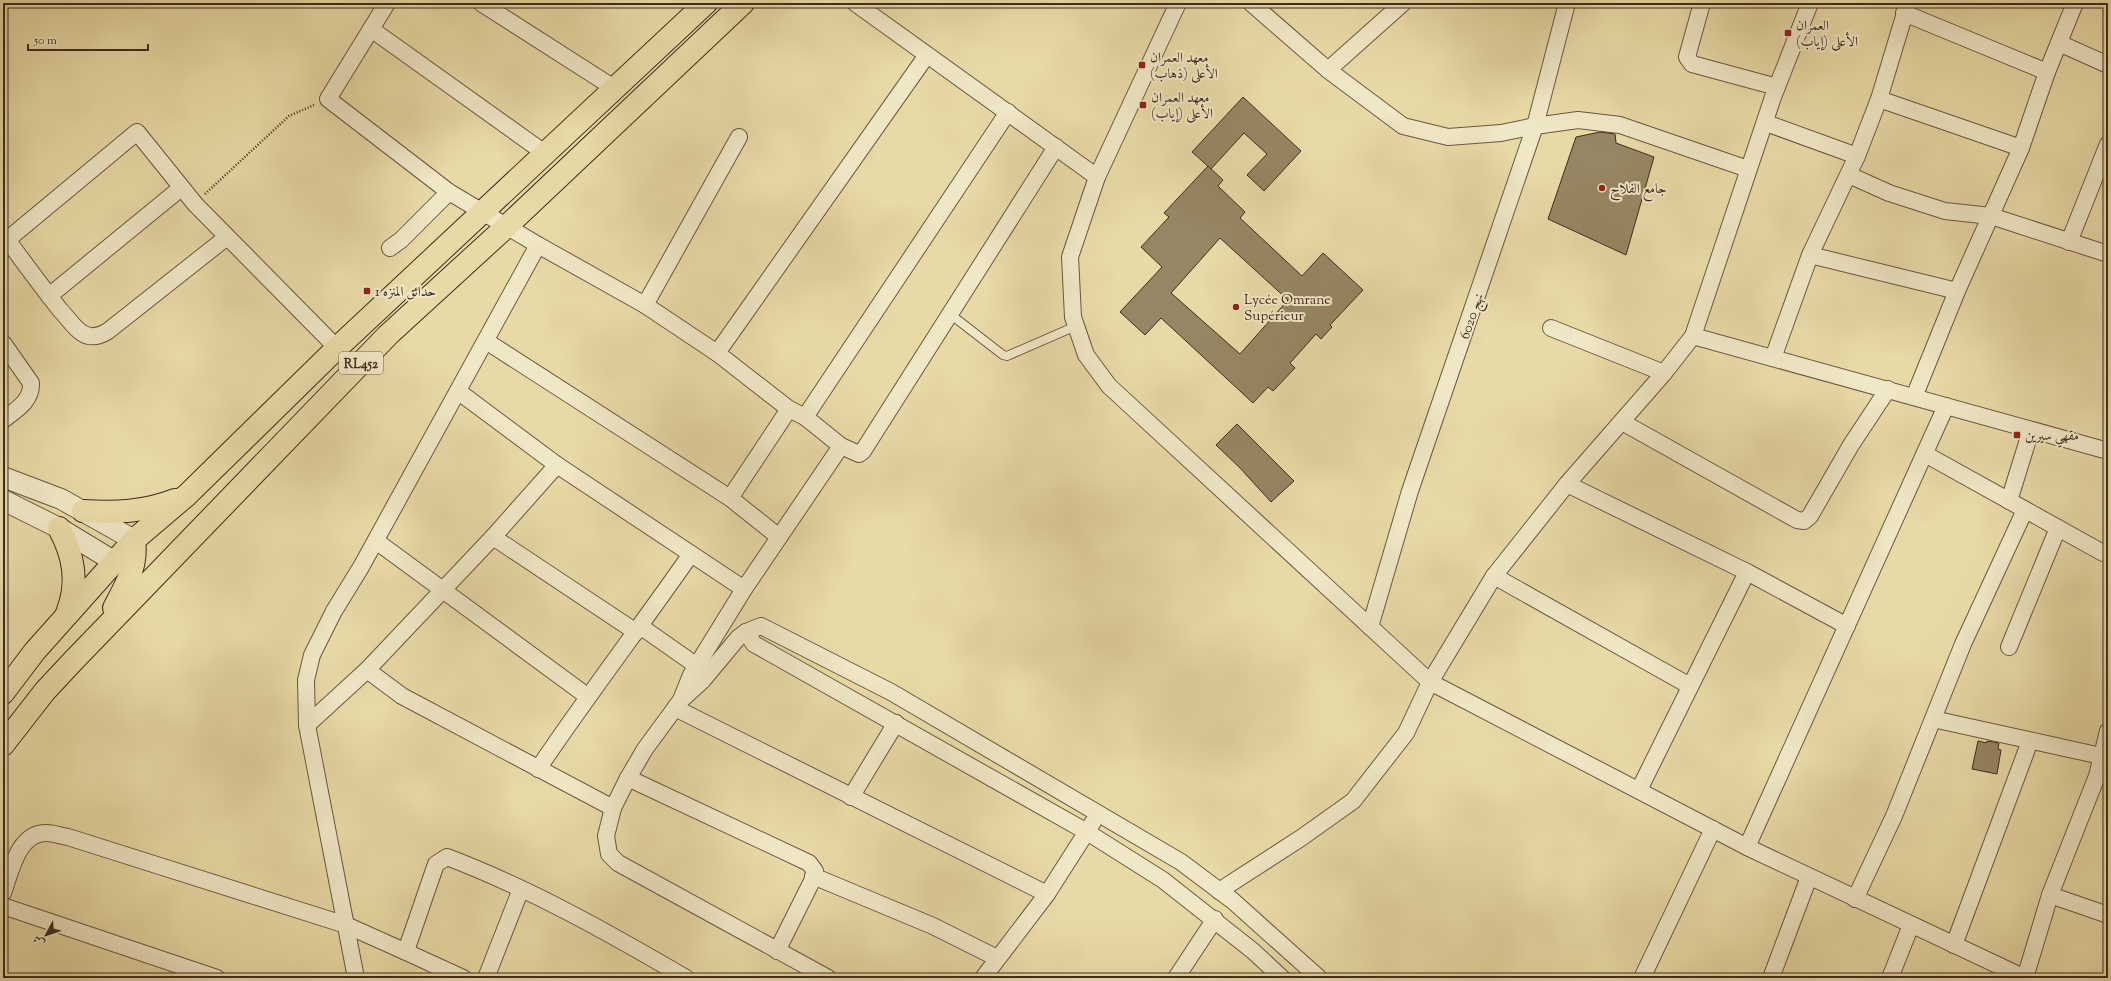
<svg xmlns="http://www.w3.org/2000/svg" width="2111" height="981" font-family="'Sorts Mill Goudy',Amiri,serif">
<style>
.building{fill:#978664;stroke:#3f2c1c;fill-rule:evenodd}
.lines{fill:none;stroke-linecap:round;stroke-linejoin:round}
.service-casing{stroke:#69583f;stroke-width:10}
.minor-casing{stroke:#69583f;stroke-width:18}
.tertiary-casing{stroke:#69583f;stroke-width:22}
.trunk-casing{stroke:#3f2c1c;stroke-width:24}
.path{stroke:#3f2c1c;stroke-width:2.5;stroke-dasharray:1 2;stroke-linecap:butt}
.service{stroke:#f0e7c6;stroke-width:8}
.minor{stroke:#f0e7c6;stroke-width:16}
.tertiary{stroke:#f0e7c6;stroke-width:20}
.trunk{stroke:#e8daa7;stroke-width:22}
.poi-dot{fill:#8f2418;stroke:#f0e7c6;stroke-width:1.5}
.labels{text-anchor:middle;stroke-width:4;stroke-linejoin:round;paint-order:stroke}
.shield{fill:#f0e7c6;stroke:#74644f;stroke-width:1}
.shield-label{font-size:13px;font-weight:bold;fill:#3f2c1c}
.poi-label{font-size:14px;fill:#3f2c1c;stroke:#f0e7c6;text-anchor:start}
.street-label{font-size:14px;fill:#3f2c1c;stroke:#f0e7c6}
</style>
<rect width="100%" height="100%" fill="#e8daa7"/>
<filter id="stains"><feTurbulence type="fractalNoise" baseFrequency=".005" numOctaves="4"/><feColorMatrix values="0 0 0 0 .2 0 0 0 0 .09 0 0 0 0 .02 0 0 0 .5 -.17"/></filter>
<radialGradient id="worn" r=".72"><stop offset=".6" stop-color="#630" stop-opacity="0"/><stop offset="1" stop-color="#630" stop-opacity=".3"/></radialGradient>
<g class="building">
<polygon points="1243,97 1301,151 1264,191 1247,175 1267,154 1244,133 1211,169 1192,152"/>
<polygon points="1600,132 1615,134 1616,143 1654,157 1626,255 1548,219 1576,137"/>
<path d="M1208 166 1223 180 1218 186 1245 212 1240 218 1302 276 1323 253 1363 290 1330 325 1332 327 1321 339 1316 334 1290 363 1295 368 1273 391 1268 387 1253 403 1161 318 1145 335 1120 312 1162 267 1141 247 1169 217 1164 213ZM1220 238 1288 300 1240 354 1171 293Z"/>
<polygon points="1237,424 1294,481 1271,502 1240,468 1216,445"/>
<polygon points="1978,741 1987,743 1987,741 1999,743 1998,749 2001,750 1997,774 1972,769"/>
</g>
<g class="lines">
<defs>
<polyline id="service" points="950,314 1003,355 1007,356 1076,326"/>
<g id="minor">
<polyline points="387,3 328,99 449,192 538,245 645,305 717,353 789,409 805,417 841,446 859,454 863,451 1056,147"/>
<polyline points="481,3 614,88"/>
<polyline points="855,3 1097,177"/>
<polyline points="1178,3 1097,177 1070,257 1073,317 1086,355 1109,386 1430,682 1747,847 2025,978"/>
<polyline points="1251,3 1328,70 1403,126 1448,137 1501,133 1535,126 1578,120 1620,125 1748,169"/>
<polyline points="1702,3 1687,57 1692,64 1777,87"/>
<polyline points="1904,13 2047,72"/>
<polyline points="371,29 546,154"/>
<polyline points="2059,43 2108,65"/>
<polyline points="1328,70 1403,3"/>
<polyline points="1879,99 2021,148"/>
<polyline points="1766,123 1857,156"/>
<polyline points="1849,175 1889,193 1945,211 1991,216 2108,254"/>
<path d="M3 234C22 260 41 286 61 311 68 318 74 328 82 333 91 339 100 336 108 331L227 237"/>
<polyline points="7,240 137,132 195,204 337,348"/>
<polyline points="2069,242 2108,144"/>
<polyline points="390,248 401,240 449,192"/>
<polyline points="1810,255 1957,291"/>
<polyline points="49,296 181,188"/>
<polyline points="645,305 739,137"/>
<polyline points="1551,328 1664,373"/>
<polyline points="1693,336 2108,451"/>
<polyline points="486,341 730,498 779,537"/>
<path d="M3 343 31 383C32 401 16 410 3 420"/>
<polyline points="717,353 927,55"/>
<polyline points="1773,358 1810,255 1857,156 1879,99 1908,3"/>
<polyline points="459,392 557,465 744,589"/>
<polyline points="1914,397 1957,291 2021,148 2047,72 2075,3"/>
<polyline points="805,417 1008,112"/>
<polyline points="1622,422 1797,520 1804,521 1810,516 1851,445 1888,389"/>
<polyline points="1925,454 2103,553"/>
<polyline points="1567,484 1747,572 1847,626"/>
<polyline points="730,498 789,409"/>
<polyline points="2009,501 2031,430"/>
<polyline points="493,537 636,632"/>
<polyline points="376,541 587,696"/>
<polyline points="1494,576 1690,686"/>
<polyline points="640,626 697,666"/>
<polyline points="1370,627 1410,491 1535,126 1567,3"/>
<polyline points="746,632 754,644 1087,832 1163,880 1253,951 1282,978"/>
<polyline points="2009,647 2058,528"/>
<polyline points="367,670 402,696 613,808"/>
<polyline points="681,700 703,680 738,638 746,632 761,626 891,692 1181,862 1233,901 1319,978"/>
<polyline points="675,708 1047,894"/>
<polyline points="1933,719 2101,756"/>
<polyline points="307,725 367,670 493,537 557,465"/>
<path d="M538 769C587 696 641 626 691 554"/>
<polyline points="628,778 809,863 815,871 812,881 777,951"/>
<polyline points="1639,790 1747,572"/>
<polyline points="851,797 896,723"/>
<polyline points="1747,847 1946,406"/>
<polyline points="813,876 933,926 997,958"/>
<polyline points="1219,891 1301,838 1353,801 1406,733 1430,682 1494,576 1567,484 1664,373 1693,336 1773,97 1810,3"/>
<path d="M3 893C11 871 18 833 46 833 53 833 61 836 68 837L346 925 404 951 407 948 436 864 447 857C531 889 609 933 686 978"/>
<polyline points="2050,895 2108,915"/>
<polyline points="1855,899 1894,816 1963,644 2025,510"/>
<polyline points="3,906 217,978"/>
<polyline points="1954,945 2030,741"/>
<polyline points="404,951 463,978"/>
<polyline points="356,978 307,725 306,680 312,655 334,611 361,567 538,245"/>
<polyline points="486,978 521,889"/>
<polyline points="828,978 618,863 609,854 606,836 613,808 628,778 645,749 681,700 691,675 744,589 841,446"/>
<polyline points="983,978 1047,894 1093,822"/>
<polyline points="1176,978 1215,919"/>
<polyline points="1642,978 1713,829"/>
<polyline points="1771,978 1809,877"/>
<polyline points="1890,978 1911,925"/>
<polyline points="2025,978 2050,895 2097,776 2108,731"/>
</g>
<g id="tertiary">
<polyline points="3,477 61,499 134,540"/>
<polyline points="3,500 59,528 115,562"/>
</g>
<g id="trunk">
<path d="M83 511C115 513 145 512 175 500"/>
<path d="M59 528C74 556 79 583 67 613"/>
<path d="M114 608C126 585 138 566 134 540"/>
<polyline points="3,693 35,651 134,540 187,495 337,348 706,3"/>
<polyline points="3,745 45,691 74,660 388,335 507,226 743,3"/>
</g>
</defs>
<use href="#service" class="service-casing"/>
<use href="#minor" class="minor-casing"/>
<use href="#tertiary" class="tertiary-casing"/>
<use href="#trunk" class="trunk-casing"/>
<polyline class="path" points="205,194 289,116 314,105"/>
<use href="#service" class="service"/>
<use href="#minor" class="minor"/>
<use href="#tertiary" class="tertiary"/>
<use href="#trunk" class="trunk"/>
</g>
<g class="poi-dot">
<rect x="1784" y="29" width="8" height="8" rx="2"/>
<rect x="1138" y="61" width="8" height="8" rx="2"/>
<rect x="1139" y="101" width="8" height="8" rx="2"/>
<circle cx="1602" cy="188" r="4"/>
<rect x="363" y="287" width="8" height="8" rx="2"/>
<circle cx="1236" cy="307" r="4"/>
<rect x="2013" y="431" width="8" height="8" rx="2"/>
</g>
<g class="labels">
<rect class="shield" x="339" y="352" width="44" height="22" rx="3"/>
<g class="shield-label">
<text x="361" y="368">RL452</text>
</g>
<g class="poi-label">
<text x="1796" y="30">العمران<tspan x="1796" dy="16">الأعلى (إياب)</tspan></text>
<text x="1150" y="62">معهد العمران<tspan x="1150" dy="16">الأعلى (ذهاب)</tspan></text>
<text x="1151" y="102">معهد العمران<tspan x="1151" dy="16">الأعلى (إياب)</tspan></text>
<text x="1610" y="193">جامع الفلاح</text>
<text x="375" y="296">حدائق المنزه 1</text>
<text x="1244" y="304">Lycée Omrane<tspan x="1244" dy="16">Supérieur</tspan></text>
<text x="2025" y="440">مقهي سيرين</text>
</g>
<g class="street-label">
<text transform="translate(1471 316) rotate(-71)" y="5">نهج 6020</text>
</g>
</g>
<rect width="2111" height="981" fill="none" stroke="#e8daa7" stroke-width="16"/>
<rect x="4" y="4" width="2103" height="973" fill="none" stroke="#3f2c1c" stroke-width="2"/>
<rect x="8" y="8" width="2095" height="965" fill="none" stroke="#3f2c1c"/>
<g transform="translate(46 935) rotate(230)" stroke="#f0e7c6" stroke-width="3" paint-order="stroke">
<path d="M0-3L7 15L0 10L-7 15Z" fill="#3f2c1c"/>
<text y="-6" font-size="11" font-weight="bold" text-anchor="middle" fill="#3f2c1c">ش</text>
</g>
<path d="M28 44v6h120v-6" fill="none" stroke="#3f2c1c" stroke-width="2"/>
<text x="34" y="44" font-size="12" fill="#3f2c1c" stroke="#f0e7c6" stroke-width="3" paint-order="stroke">50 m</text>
<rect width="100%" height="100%" filter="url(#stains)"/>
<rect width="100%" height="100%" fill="url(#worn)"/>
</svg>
